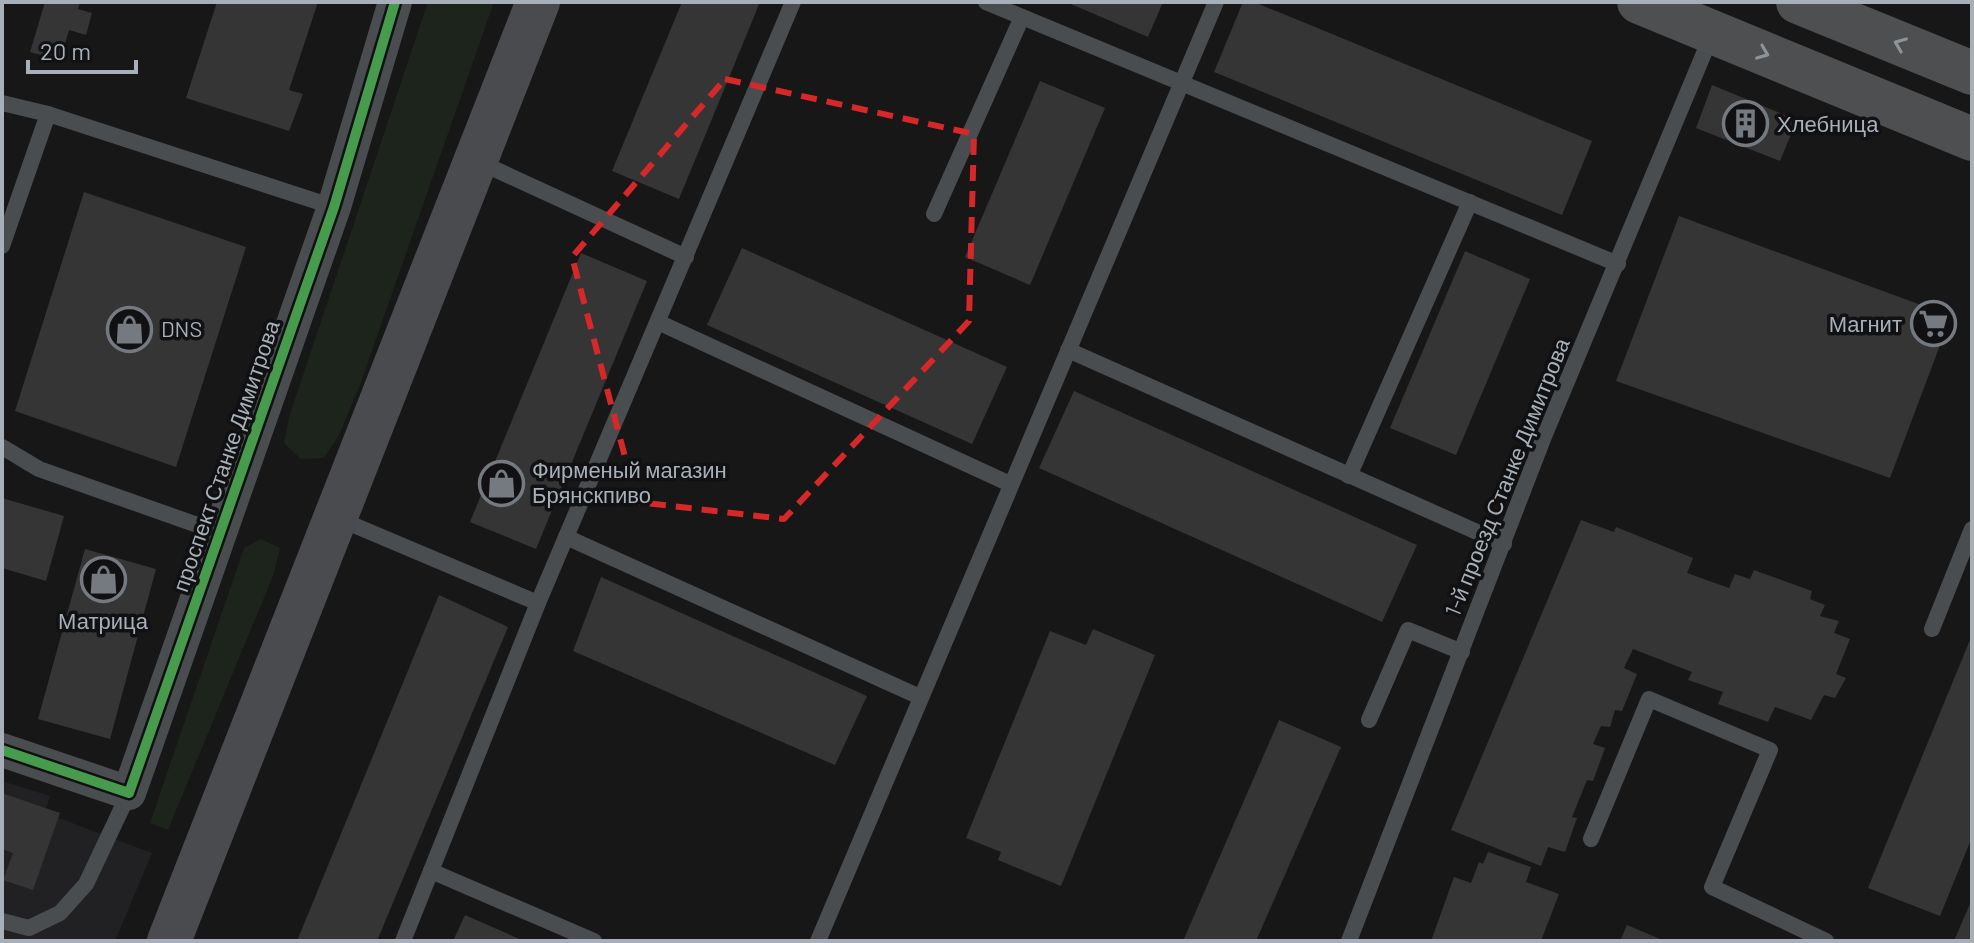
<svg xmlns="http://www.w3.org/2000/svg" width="1974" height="943" font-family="Barlow,sans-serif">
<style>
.built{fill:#212123}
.green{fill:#1d241c}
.building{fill:#353536}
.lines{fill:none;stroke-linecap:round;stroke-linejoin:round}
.lane{stroke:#4a4d50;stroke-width:16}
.street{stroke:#4a4d50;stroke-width:34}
.secondary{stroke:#494b4e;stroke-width:44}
.primary{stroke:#4d4f51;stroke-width:44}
.cycleway-casing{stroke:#111113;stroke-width:15}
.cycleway{stroke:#469c4c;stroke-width:10}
.oneway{stroke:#8c9399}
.marked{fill:none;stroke:#d62828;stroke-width:6;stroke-dasharray:16 10;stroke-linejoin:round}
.labels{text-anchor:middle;stroke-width:7;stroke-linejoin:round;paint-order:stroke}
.poi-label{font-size:22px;fill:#a7b0b8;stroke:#111113;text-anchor:start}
.street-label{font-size:22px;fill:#a7b0b8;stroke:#111113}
</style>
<rect width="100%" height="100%" fill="#171717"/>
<polygon class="built" points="2,781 50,796 46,809 59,818 152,853 115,941 2,941"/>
<g class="green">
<polygon points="428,2 494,2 360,385 339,435 324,458 301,459 284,443 290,414"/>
<polygon points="261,539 280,548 273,576 168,830 150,823 244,548"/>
</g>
<g class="building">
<polygon points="45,2 80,2 78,9 92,13 86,35 69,30 60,60 30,52"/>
<polygon points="217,2 318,2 289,90 303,94 289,131 186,98"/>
<polygon points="682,2 760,2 679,199 612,171"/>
<polygon points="1066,2 1163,2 1148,37"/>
<polygon points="1243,2 1254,2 1592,141 1562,215 1214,72"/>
<polygon points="1040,81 1105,108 1030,285 965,257"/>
<polygon points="1712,85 1797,120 1780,161 1696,128"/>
<polygon points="84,192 246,247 176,467 15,411"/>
<polygon points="1679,216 1951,316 1890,478 1616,381"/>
<polygon points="742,248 1007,367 972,444 707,325"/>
<polygon points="1465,251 1530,279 1456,455 1390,428"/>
<polygon points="581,253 647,281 536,549 470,522"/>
<polygon points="1074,391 1417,545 1382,622 1039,468"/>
<polygon points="2,498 64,516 46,581 2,568"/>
<polygon points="1581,520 1614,532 1616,527 1693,558 1687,573 1729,588 1735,574 1750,579 1754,570 1812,591 1810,599 1825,605 1820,616 1839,621 1834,633 1850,639 1836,674 1846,678 1835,698 1824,695 1811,720 1775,707 1768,722 1718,704 1723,692 1688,680 1692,672 1633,649 1624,668 1637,674 1622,711 1615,710 1610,727 1601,726 1593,744 1605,748 1593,781 1587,780 1572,817 1577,818 1565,852 1548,847 1541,866 1451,830"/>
<polygon points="85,549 156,569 110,739 38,719"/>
<polygon points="601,577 867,696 835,765 573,651"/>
<polygon points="439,595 508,627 377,941 297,941"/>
<polygon points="1093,629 1155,655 1061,886 998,860 1001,852 966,838 1050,631 1086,645"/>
<polygon points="1972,635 1972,837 1940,916 1868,888"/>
<polygon points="1279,720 1341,747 1256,941 1183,941"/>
<polygon points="2,793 60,813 33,890 3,880 13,853 2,849"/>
<polygon points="1488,852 1531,867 1526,882 1559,894 1541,941 1431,941 1454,877 1471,883 1479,862 1483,864"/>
<polygon points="1972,899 1972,941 1954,941"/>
<polygon points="465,915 524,941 453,941"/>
<polygon points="1627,925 1665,941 1620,941"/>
</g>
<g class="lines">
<g class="lane">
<polyline points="986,2 1618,264"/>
<polyline points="2,103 48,114 334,207"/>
<polyline points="477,161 686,257"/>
<polyline points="934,214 1022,17"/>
<polyline points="2,246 48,114"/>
<polyline points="660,323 1010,484"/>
<polyline points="1068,350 1504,544"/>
<polyline points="2,447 39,469 220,533"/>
<polyline points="1349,476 1470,202"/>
<polyline points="337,518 538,603"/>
<polyline points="566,537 920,697"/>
<polyline points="1932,629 1972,529"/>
<polyline points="1369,720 1408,630 1462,652"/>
<polyline points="1591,839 1649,699 1770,750 1712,887 1826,941"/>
<polyline points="431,871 594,941"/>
<polyline points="2,921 29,928 60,913 86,884 129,793"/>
<polyline points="403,941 538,603 793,2"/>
<polyline points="818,941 1216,2"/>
<polyline points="1349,941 1543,439 1712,34"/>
</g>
<polyline class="street" points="2,750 129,793 334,207 395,2"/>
<polyline class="secondary" points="169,941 538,2"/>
<g class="primary">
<polyline points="1639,2 1972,139"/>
<polyline points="1798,2 1972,73"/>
</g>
<defs>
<polyline id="cycleway" points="2,750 129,793 334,207 395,2"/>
</defs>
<use href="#cycleway" class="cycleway-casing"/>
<use href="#cycleway" class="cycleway"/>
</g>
<defs><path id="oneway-chevron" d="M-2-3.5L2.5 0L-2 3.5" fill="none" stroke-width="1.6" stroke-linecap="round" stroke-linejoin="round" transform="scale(2)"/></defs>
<g class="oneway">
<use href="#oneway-chevron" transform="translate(1900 44) rotate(-158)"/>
<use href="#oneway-chevron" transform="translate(1763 53) rotate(22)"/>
</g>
<path class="marked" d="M725 79 974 134 969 321 784 519 637 502 572 257Z"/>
<defs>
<symbol id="building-ring" viewBox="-11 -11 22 22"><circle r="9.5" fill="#111113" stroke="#757a80" stroke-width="1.5"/><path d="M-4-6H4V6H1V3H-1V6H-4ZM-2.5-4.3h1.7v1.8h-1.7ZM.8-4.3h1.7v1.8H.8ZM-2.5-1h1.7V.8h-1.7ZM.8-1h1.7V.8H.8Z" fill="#757a80"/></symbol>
<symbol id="supermarket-ring" viewBox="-11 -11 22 22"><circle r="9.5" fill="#111113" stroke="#757a80" stroke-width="1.5"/><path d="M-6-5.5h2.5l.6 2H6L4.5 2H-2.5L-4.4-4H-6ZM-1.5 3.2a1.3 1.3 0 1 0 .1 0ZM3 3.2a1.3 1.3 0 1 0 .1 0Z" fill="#757a80"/></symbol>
<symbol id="shop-ring" viewBox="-11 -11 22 22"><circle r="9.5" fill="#111113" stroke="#757a80" stroke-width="1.5"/><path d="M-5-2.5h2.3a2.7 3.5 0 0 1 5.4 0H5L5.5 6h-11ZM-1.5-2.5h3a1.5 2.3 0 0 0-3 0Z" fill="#757a80"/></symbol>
</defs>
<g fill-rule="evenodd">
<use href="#building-ring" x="1720" y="98" width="51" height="51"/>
<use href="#supermarket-ring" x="1908" y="298" width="51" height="51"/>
<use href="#shop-ring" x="104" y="304" width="51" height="51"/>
<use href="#shop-ring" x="476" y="458" width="51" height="51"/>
<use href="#shop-ring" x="78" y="554" width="51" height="51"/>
</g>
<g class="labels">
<g class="poi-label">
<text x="1777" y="132">Хлебница</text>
<text x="1902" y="332" text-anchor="end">Магнит</text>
<text x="161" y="337">DNS</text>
<text x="532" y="478">Фирменый магазин<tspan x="532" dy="25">Брянскпиво</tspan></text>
<text x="103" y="629" text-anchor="middle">Матрица</text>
</g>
<g class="street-label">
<text transform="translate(226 456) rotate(-71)" y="8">проспект Станке Димитрова</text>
<text transform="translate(1507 477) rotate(-68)" y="8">1-й проезд Станке Димитрова</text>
</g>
</g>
<rect width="1974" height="943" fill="none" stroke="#a7b0b8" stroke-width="8"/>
<path d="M28 60v12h108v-12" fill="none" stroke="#a7b0b8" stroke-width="4"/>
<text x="40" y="60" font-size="24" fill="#a7b0b8" stroke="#111113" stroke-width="6" paint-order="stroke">20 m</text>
</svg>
